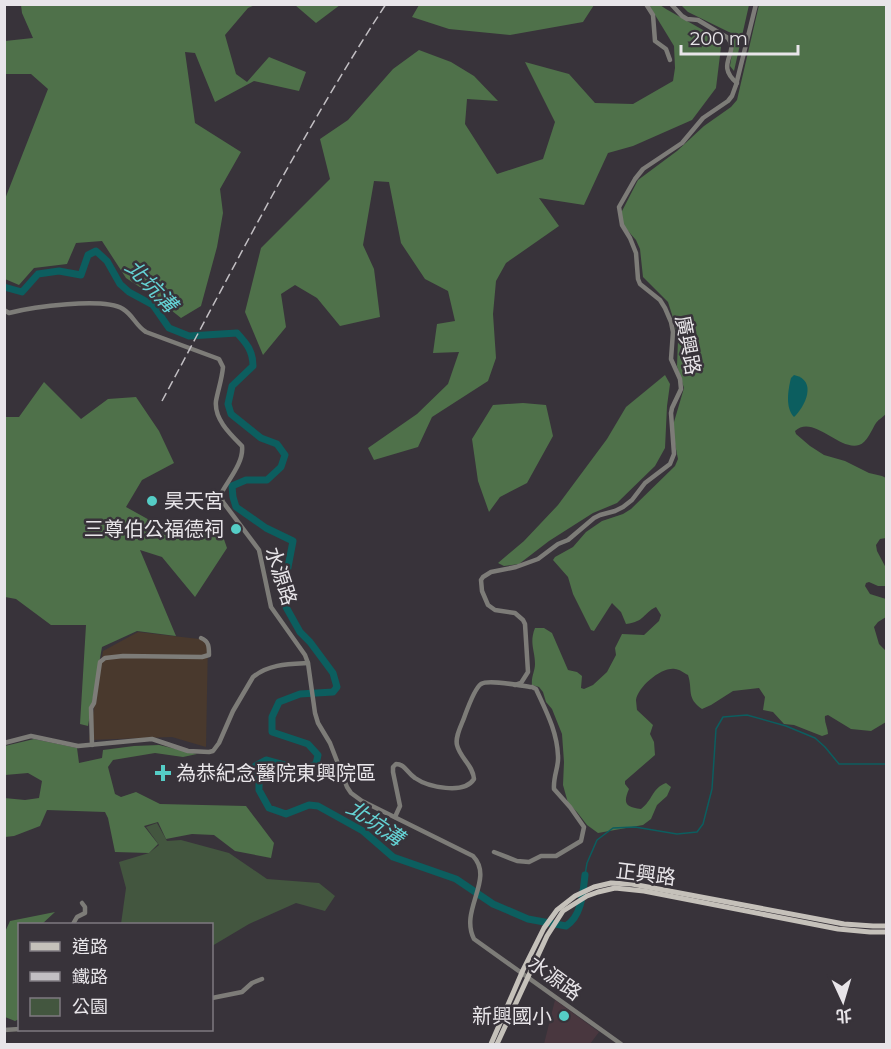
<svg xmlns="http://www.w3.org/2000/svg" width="891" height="1049" font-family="Montserrat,'Noto Sans TC',sans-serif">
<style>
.industrial{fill:#49392d}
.education{fill:#49373f}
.green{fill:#43563f}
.forest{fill:#4f714a}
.water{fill:#0c5e5f}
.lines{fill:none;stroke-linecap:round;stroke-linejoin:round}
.stream{stroke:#0c5e5f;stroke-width:1.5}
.river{stroke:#0c5e5f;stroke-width:7}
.minor{stroke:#7d7c78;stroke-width:4.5}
.major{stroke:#c5c1ba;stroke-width:5}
.rail{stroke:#c2bfc3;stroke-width:1.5;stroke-dasharray:9 4.5;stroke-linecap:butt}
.poi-dot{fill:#55cdc6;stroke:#38333a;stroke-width:2}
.labels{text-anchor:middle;stroke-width:5;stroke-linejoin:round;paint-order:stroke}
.street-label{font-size:20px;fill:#e8e5e9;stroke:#38333a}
.poi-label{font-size:20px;fill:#e8e5e9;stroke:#38333a;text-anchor:start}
.water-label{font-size:21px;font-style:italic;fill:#64d2d4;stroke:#38333a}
</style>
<rect width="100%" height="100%" fill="#38333a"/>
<polygon class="industrial" points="138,632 208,640 206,747 172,737 89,740 103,651"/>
<polygon class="education" points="555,1000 599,1032 590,1044 544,1044"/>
<polygon class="green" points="157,823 167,841 181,840 229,853 267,879 319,883 335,896 325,911 296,903 249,924 212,946 212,924 121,924 126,888 119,862 149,853 159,845 146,827"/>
<g class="forest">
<polygon points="21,5 255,5 248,8 225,35 236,74 247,82 269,57 306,72 299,91 254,81 215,102 195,53 185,52 195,123 241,152 220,189 223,213 217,247 201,306 181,318 152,295 126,278 102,241 76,243 67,264 34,268 19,285 5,279 5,199 48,89 31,74 5,74 5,41 33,38 22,13"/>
<polygon points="295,5 340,5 316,23"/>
<polygon points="419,5 419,4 594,5 583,22 510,35 449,29 412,17"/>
<polygon points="649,5 660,5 666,9 710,34 721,47 716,88 692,120 633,146 608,153 584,205 539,198 559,226 506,263 496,281 493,314 496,358 488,381 432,417 418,447 374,460 368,448 417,414 448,384 459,352 433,353 437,324 455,321 448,291 425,279 401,243 389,182 374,181 363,245 374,269 380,317 340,326 317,298 295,285 281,294 286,327 263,355 245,312 261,248 330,179 320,139 348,120 393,69 419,50 451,62 474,76 498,101 467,99 465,124 497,174 543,159 555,122 525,62 569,74 595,103 633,104 673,81 675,68 674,46"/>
<polygon points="681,5 749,5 734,71 730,66 735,35 688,12"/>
<path d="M759 5H886V414C883 417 879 419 876 423 872 429 867 443 859 445 839 451 813 414 795 431L796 434 810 446 824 455 845 461 869 473 882 476 886 478V538L880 539 876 545 877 551 886 568V586H878L869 582 866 583 865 586 870 594 886 599V617L878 622 874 627 879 644 886 651V722L871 731 851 729 828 715 825 716C824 722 828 728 828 734L822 736 794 725 784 724 773 712 763 710 765 697 759 688 733 691 711 705 702 709C686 698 693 690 688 675 684 673 679 669 675 669 661 667 638 687 636 700 636 701 637 709 637 710L653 725 650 734 654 742 655 755 625 781V784L629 789C623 803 625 807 641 809 653 800 652 788 666 783L671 787 667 796 657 805 651 819 643 825 598 833 587 825 577 812 568 803 563 785 564 762 562 734 552 709 546 702 543 692 539 687 532 685C531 677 535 671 535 664 535 650 529 643 535 628H544L552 633 568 670 577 672 582 676 581 688 584 689 593 685 607 672 616 655 615 648 622 634 644 635 659 621 661 615 656 607C642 614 646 621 626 624L621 612 612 603 594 631 591 630 573 594 568 577 553 560 555 557 573 547 586 532 602 521 623 514 631 509 675 466 678 459 674 439V422L684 388 677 366 678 340 674 321 668 302 643 277 640 249 636 240 621 223V213L638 180 677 151 704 126 731 107 737 100Z"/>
<polygon points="665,375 670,384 667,406 665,448 655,466 617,503 593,513 549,541 519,564 504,566 498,563 524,541 558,505 607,439 626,407"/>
<polygon points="44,382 81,419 108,399 136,397 159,431 174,463 142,480 126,507 153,522 189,538 219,525 227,548 195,597 162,557 140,550 176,636 137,631 102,647 88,726 80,724 86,625 51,625 16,599 5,597 5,417 19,417"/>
<polygon points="523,403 546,405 553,436 527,483 500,497 489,512 478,481 472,439 493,405"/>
<polygon points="34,739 77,748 79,763 102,758 103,750 134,746 159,745 197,754 183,757 155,753 113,760 108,767 115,794 121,797 136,792 160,804 246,806 274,843 271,858 235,851 214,835 192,834 166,839 158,822 144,826 158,844 149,853 115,852 108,818 105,812 47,810 40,826 14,836 5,837 4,798 25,800 39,798 42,781 28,773 5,775 5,746"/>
<polygon points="55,912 42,924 20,924 19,1019 15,1021 5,1017 5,932 10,921"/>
</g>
<path class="water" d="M794 375C818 380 805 407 794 417 785 408 788 390 791 378Z"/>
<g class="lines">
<polyline class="stream" points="585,875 587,863 597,840 613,828 635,827 677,834 697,832 703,824 712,789 716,729 723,717 747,715 786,726 815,738 825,747 839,764 886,764"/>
<path class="river" d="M4 287 22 292 38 274 59 271 81 275 88 255 96 251 107 261 120 284 129 292 153 305 169 328 189 336 237 333C247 344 253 351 253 366L232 386 228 404 231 414 261 438 277 444 285 455 281 467 267 480H246L232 486 233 497 236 507 266 528 293 541 284 588 286 607 300 632 310 642 333 673 337 687 333 692 300 694 279 702 272 717V732L308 744 318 755 316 764 303 770 266 760 255 766 259 779V790L269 808 286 814 309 805 318 806 363 831 393 857 456 879 493 904 528 919 566 926C582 916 583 892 585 875"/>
<g class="minor">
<polyline points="646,4 653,15 655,41 666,49 670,60"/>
<path d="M671 4 682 16 687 19 698 20 728 38C740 53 714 64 737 83"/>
<path d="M4 310 9 313C32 307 103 297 123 309 133 315 136 326 146 332L219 359 223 367C222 379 218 390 216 401 214 419 230 434 242 446 244 462 229 479 222 492L221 497 223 502 259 550 271 607 305 655 308 663 315 713 318 723 330 743 347 787 351 793 362 801 473 856C495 879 459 910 474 939L621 1044"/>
<polyline points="515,685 521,683 528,672 525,624 523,620 515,613 495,610 488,605 482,591 481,580 483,577 491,572 516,567 538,559 558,544 568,540 594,518 600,515 615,511 623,507 632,500 645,483 670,464 674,454 671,413 672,408 681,389 680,379 671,359 673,332 671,322 665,308 660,300 640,284 638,279 636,253 630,238 622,225 619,207 635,179 643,169 682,143 703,118 728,101 732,96 736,85 756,4"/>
<path d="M4 743 31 736 78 746 152 739 188 751 209 752 213 751 219 743 233 711 253 677C269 664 289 664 308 663"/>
<path d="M92 745 91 708 94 703 100 662 105 658 123 656 202 657 209 655C209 647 209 641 201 638"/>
<path d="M395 817 400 806 393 772V767L396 764C405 764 407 773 415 778 428 787 464 795 474 779 473 765 460 758 457 745 455 737 461 726 464 718 467 710 474 689 481 684 489 679 521 686 532 687L536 689C546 711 557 731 558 756 559 767 553 776 554 789L570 807 584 827 581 841 556 856H541L529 862 517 861 494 852"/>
<polyline points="73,924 77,917 85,913 85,907 82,903"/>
<polyline points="212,998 242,992 252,983 262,979"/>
<polyline points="4,1030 20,1029"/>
</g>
<g class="major">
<polyline points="491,1044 523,970 544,928 557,910 575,896 594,887 611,883 632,884 844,924 873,926 886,926"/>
<polyline points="497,1044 547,936 563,911 587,896 598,892 615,888 644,891 838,929 870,932 886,932"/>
</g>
<path class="rail" d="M162 401C234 267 303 131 386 4"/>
</g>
<g class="poi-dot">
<circle cx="152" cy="501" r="6"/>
<circle cx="236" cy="529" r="6"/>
<path d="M160 764h6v6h6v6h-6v6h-6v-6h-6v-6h6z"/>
<circle cx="564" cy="1016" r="6"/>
</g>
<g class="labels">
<g class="street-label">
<text transform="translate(688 345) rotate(79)" y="7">廣興路</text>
<text transform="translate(281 576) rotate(72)" y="7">水源路</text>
<text transform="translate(646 874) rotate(7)" y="7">正興路</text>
<text transform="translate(555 978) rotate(36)" y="7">水源路</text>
</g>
<g class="poi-label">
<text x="164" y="508">昊天宮</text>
<text x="224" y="536" text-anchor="end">三尊伯公福德祠</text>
<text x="176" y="780">為恭紀念醫院東興院區</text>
<text x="552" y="1023" text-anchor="end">新興國小</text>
</g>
<g class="water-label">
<text transform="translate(151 286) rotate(46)" y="7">北坑溝</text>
<text transform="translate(375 823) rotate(34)" y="7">北坑溝</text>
</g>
</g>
<rect width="891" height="1049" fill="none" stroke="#e8e5e9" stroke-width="12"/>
<rect x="18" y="923" width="195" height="108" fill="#38333a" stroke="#7e7a80" stroke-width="1.5"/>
<rect x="30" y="942" width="30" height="9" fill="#c5c1ba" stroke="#7e7a80" stroke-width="1.5"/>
<text x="72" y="953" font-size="18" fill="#e8e5e9">道路</text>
<rect x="30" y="972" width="30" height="9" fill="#c2bfc3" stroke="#7e7a80" stroke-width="1.5"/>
<text x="72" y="983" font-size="18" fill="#e8e5e9">鐵路</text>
<rect x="30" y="998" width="30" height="18" fill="#43563f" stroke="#7e7a80" stroke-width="1.5"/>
<text x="72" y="1013" font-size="18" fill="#e8e5e9">公園</text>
<g transform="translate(843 1001) rotate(176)" stroke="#38333a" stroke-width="4.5" paint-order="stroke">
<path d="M0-4.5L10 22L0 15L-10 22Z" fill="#e8e5e9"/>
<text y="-9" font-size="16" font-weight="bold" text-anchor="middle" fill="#e8e5e9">北</text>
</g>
<path d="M681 45v9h117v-9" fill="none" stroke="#e8e5e9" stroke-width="3"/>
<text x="690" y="45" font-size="18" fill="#e8e5e9" stroke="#38333a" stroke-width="4.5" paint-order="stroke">200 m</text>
</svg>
